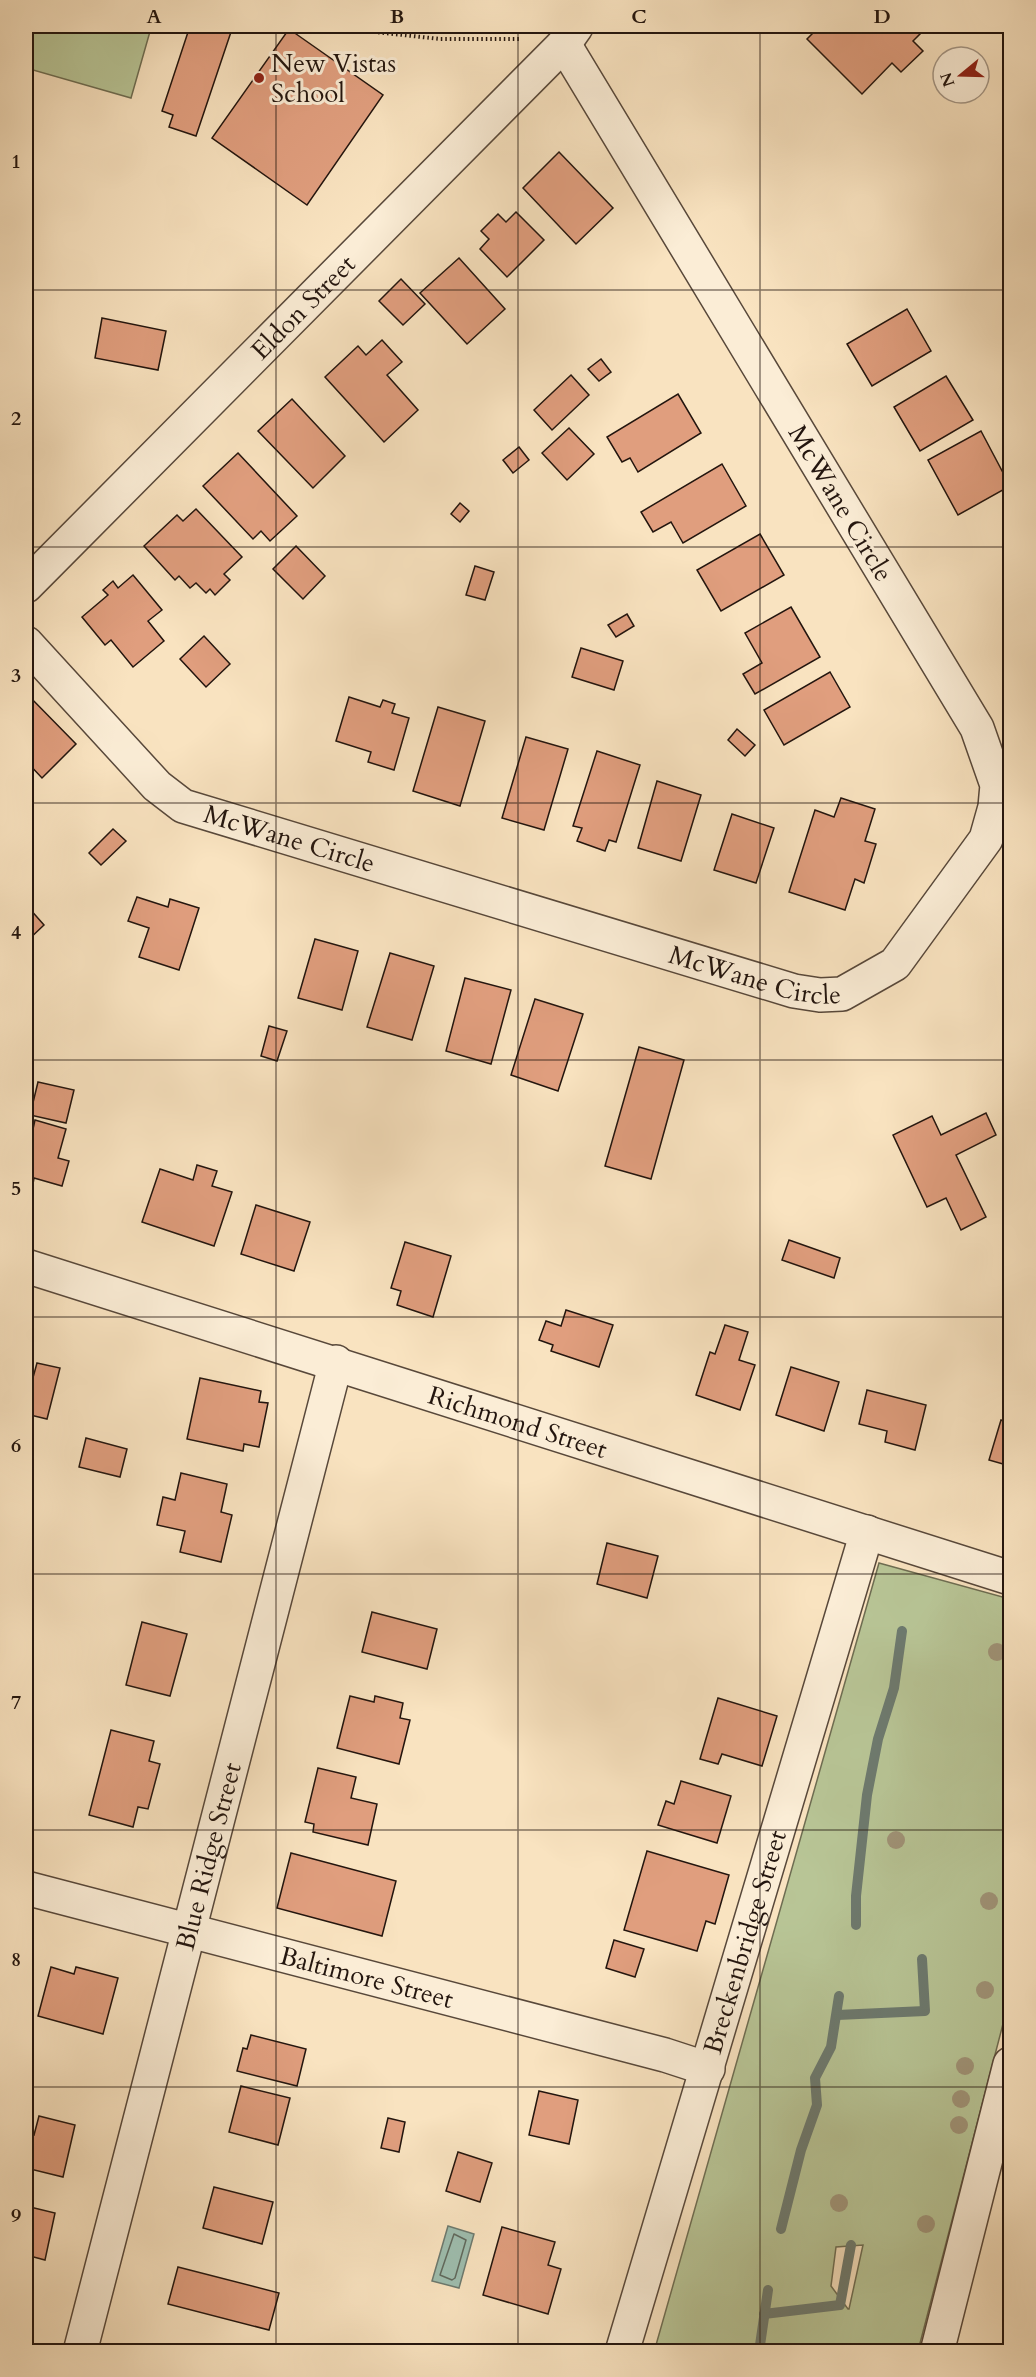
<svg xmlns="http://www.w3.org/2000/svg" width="1036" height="2377" font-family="Cardo,serif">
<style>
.green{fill:#b8c596;stroke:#6e6d52;stroke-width:1.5;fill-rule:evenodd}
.water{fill:#9ebeaf;stroke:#6d7a6f;stroke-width:1.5}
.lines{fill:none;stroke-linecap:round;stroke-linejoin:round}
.shore{stroke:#606a5e;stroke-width:1.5}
.stream{stroke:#6d7a6f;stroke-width:10}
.building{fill:#e09e7e;stroke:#23150e;stroke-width:1.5}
.minor-casing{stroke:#58483a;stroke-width:36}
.tertiary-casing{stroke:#58483a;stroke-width:36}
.path{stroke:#23150e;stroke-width:4;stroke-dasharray:1.5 3;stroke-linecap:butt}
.minor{stroke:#fbedd6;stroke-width:33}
.tertiary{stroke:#fbedd6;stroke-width:33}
.tree{fill:#a09478}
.grid{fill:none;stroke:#23150e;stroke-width:1.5;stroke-opacity:0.55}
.poi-dot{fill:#8f2418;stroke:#fbedd6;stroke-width:2}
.labels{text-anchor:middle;stroke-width:6;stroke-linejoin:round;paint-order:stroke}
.poi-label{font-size:26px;fill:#23150e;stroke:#fbedd6;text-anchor:start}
.street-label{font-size:26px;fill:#23150e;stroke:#fbedd6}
.neatline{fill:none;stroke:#23150e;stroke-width:2}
.grid-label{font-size:20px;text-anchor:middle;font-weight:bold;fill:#23150e}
</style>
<rect width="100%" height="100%" fill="#f9e3c0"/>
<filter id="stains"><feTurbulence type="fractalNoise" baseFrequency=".00333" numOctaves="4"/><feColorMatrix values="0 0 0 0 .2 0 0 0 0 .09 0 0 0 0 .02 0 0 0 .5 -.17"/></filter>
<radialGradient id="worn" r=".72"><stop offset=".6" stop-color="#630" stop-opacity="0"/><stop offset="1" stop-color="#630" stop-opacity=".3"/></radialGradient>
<g class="green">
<polygon points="26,26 151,28 131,98 26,68"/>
<path d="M879 1563 1010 1599V1997L918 2351 654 2352ZM863 2245 849 2309H848L831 2286 836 2247Z"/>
</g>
<polygon class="water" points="448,2226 474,2234 459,2288 432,2281"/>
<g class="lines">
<polygon class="shore" points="454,2234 466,2240 455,2278 452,2280 440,2275"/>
<g class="stream">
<polyline points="856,1925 856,1896 867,1795 878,1739 894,1688 902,1631"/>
<polyline points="837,2015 925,2011 922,1959"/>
<polyline points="781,2229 801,2150 817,2105 815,2078 831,2047 839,1996"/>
<polyline points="764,2314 840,2305 851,2245"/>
<polyline points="759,2352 768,2290"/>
</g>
</g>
<g class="building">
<polygon points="190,26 233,26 196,136 169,127 173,115 162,111"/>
<polygon points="820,26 928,26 913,41 923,51 901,72 892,63 862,94 807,39"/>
<polygon points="289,29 383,95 307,205 212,138"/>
<polygon points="559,152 613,208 576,244 523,188"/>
<polygon points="516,212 544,240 507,277 480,249 489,239 481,231 498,214 506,222"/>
<polygon points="459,258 505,309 467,344 420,293"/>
<polygon points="401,279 425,304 403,325 379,301"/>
<polygon points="907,309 931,351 872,386 847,344"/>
<polygon points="102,318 166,331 158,370 95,358"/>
<polygon points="382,340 402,362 387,375 418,410 384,442 325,377 358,346 366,355"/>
<polygon points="601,359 611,372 599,381 588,369"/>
<polygon points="571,375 589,395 552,430 534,410"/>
<polygon points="946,376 973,420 920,451 894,407"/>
<polygon points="678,394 701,433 638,472 630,458 622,462 607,437"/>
<polygon points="292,399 345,456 313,488 258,431"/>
<polygon points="569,428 594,454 567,480 542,453"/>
<polygon points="981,431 1010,486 958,515 928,460"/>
<polygon points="519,447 529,460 513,473 503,460"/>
<polygon points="238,453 297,516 270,541 261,531 253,539 203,486"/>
<polygon points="722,464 746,506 683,543 671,522 653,532 641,512"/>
<polygon points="460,503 469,511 460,522 451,514"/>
<polygon points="196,509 242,557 224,574 230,580 215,595 210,589 206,593 196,583 190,588 179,576 175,580 144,546 177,515 183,521"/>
<polygon points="760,534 784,575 721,611 697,570"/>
<polygon points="296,546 325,576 303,599 273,569"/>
<polygon points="475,566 494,572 485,600 466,595"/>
<polygon points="133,575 162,610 148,621 164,641 133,667 111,640 105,645 82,617 108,595 103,590 113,581 118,588"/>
<polygon points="791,607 820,657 755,694 743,674 762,663 745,633"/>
<polygon points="627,614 634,626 616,637 608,625"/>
<polygon points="204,636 230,664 206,687 180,659"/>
<polygon points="581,648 623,661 614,690 572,677"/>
<polygon points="830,672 850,707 784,745 764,710"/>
<polygon points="26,693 76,744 42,778 26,761"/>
<polygon points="349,697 380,707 383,700 395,704 392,713 409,718 394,770 368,762 371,752 336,741"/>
<polygon points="438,707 485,721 460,806 413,791"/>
<polygon points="737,729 755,745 745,756 728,740"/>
<polygon points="526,737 568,749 544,830 502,818"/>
<polygon points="597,751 640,765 616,842 609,840 605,851 577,841 582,828 573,826"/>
<polygon points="657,781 701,795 681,861 638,848"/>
<polygon points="841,798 875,809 865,841 876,844 864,883 855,879 845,910 789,892 815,810 834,817"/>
<polygon points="732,814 774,828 756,883 714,870"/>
<polygon points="113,829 126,841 101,865 89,853"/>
<polygon points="137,897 168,907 170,899 199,908 179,970 139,957 149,928 128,921"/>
<polygon points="29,908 44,925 26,942 26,911"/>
<polygon points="315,939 358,951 342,1010 298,998"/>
<polygon points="390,953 434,966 412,1040 367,1027"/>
<polygon points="465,978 511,990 491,1064 446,1051"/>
<polygon points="535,999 583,1014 558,1091 511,1075"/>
<polygon points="269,1026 287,1031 277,1061 261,1056"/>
<polygon points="639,1047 684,1060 651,1179 605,1166"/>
<polygon points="38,1082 74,1090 66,1123 30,1115"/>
<polygon points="986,1113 996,1135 956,1155 986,1217 961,1230 946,1198 927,1207 893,1135 932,1116 941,1135"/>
<polygon points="35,1120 66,1129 58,1158 69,1161 62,1186 34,1178 33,1184 26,1182 26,1127 33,1129"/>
<polygon points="197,1165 217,1171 212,1186 232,1192 214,1246 142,1222 160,1169 193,1180"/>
<polygon points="256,1205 310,1222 294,1271 241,1254"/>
<polygon points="789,1240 840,1258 834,1278 782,1260"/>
<polygon points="405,1242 451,1256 433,1317 397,1305 401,1291 391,1288"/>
<polygon points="566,1310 613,1325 599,1367 551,1351 553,1345 539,1340 546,1321 561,1326"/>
<polygon points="725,1325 748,1332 739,1360 755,1365 740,1410 696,1395 710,1352 715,1354"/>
<polygon points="37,1363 60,1368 47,1419 26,1414 26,1403"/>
<polygon points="791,1367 839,1382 824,1431 776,1415"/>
<polygon points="200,1378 261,1391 259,1402 268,1403 259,1447 244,1444 243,1451 187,1439"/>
<polygon points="867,1390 926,1405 915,1450 885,1442 887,1431 859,1424"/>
<polygon points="1001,1420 1010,1423 1010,1466 989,1460"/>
<polygon points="86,1438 127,1449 120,1477 79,1467"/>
<polygon points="181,1473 227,1484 221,1512 232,1515 221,1562 180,1552 185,1531 157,1525 163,1497 175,1500"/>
<polygon points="607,1543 658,1556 647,1598 597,1584"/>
<polygon points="372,1612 437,1629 427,1669 362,1652"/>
<polygon points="142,1622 187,1634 170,1696 126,1685"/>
<polygon points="350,1696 374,1702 375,1696 403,1703 400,1718 410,1720 399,1764 337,1748"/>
<polygon points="718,1698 777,1716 762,1766 722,1754 718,1764 700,1759"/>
<polygon points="111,1730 154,1741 149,1761 160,1764 148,1809 138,1807 133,1827 89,1815"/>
<polygon points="318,1768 356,1777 351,1798 377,1804 368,1845 313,1832 314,1824 305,1822"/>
<polygon points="681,1781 731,1796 717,1843 658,1825 666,1801 674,1804"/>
<polygon points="647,1851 729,1875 715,1924 706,1921 697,1951 624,1930"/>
<polygon points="291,1853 396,1881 382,1936 277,1908"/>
<polygon points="614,1940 644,1949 635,1977 606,1968"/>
<polygon points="51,1967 74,1974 76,1967 118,1978 103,2034 38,2016"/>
<polygon points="251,2035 306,2049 297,2086 237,2071 243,2048 247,2049"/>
<polygon points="241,2086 290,2098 278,2145 229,2132"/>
<polygon points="539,2091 578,2100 569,2144 529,2135"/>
<polygon points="39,2116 75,2125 63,2177 26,2168 26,2133 34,2135"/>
<polygon points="388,2118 405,2122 399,2152 381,2148"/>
<polygon points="458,2152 492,2163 480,2202 446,2191"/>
<polygon points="214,2187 273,2202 262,2244 203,2228"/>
<polygon points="26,2206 55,2213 45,2260 26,2255"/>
<polygon points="502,2227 555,2242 548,2265 561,2269 548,2314 483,2295"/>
<polygon points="178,2267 279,2293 269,2330 168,2304"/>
</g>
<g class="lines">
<defs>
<g id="minor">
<path id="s1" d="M26 586 564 44 576 27"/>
<path id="s2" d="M26 643 157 786 183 806 794 991 820 995 842 994 895 964 986 839 995 807 997 785 977 728 564 44"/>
<path id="s3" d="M26 1888 665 2055 708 2069"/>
<path id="s4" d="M80 2352 336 1362"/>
<path id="s5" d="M622 2352 867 1532"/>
<polyline points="937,2352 1010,2064"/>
</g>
<g id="tertiary">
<path id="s6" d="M26 1266 1010 1578"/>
</g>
</defs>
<use href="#minor" class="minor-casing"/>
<use href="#tertiary" class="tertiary-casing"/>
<polyline class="path" points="320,26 440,39 519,39"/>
<use href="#minor" class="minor"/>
<use href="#tertiary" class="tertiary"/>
</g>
<g class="tree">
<circle cx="997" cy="1652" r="9"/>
<circle cx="896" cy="1840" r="9"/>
<circle cx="989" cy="1901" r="9"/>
<circle cx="985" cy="1990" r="9"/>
<circle cx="965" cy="2066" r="9"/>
<circle cx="961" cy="2099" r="9"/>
<circle cx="959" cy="2125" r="9"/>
<circle cx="839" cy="2203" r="9"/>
<circle cx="926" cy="2224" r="9"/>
</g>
<path class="grid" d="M276 26V2352M518 26V2352M760 26V2352M26 290H1010M26 547H1010M26 803H1010M26 1060H1010M26 1317H1010M26 1574H1010M26 1830H1010M26 2087H1010"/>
<circle class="poi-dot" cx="259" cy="78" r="6"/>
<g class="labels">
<g class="poi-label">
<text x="271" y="72">New Vistas<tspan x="271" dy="30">School</tspan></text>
</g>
<g class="street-label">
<text dy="9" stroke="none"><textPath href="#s1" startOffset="393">Eldon Street</textPath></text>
<text transform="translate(841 503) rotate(59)" y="9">McWane Circle</text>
<text dy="9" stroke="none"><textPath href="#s2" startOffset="338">McWane Circle</textPath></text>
<text dy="9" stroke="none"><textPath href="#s2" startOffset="824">McWane Circle</textPath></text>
<text dy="9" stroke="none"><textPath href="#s6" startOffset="516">Richmond Street</textPath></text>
<text dy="9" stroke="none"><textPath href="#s4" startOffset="512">Blue Ridge Street</textPath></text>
<text dy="9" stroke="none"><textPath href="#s5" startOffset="428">Breckenbridge Street</textPath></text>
<text dy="9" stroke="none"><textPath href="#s3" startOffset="352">Baltimore Street</textPath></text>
</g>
</g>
<rect width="1036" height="2377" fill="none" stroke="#f9e3c0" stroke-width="66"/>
<g transform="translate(961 75) rotate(251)"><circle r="28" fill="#fbedd6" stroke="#a59786" stroke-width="1.5"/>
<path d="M0-4.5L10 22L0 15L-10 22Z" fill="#8f2418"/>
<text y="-9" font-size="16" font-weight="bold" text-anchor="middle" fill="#23150e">N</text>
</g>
<rect x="33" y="33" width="970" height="2311" class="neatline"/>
<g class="grid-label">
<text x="154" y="23">A</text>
<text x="397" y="23">B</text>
<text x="639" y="23">C</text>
<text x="882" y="23">D</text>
<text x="16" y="168">1</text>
<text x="16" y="425">2</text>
<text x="16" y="682">3</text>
<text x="16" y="939">4</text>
<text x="16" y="1195">5</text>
<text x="16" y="1452">6</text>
<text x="16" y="1709">7</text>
<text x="16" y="1966">8</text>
<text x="16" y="2222">9</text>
</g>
<rect width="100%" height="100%" filter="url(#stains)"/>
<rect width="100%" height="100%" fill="url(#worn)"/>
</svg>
